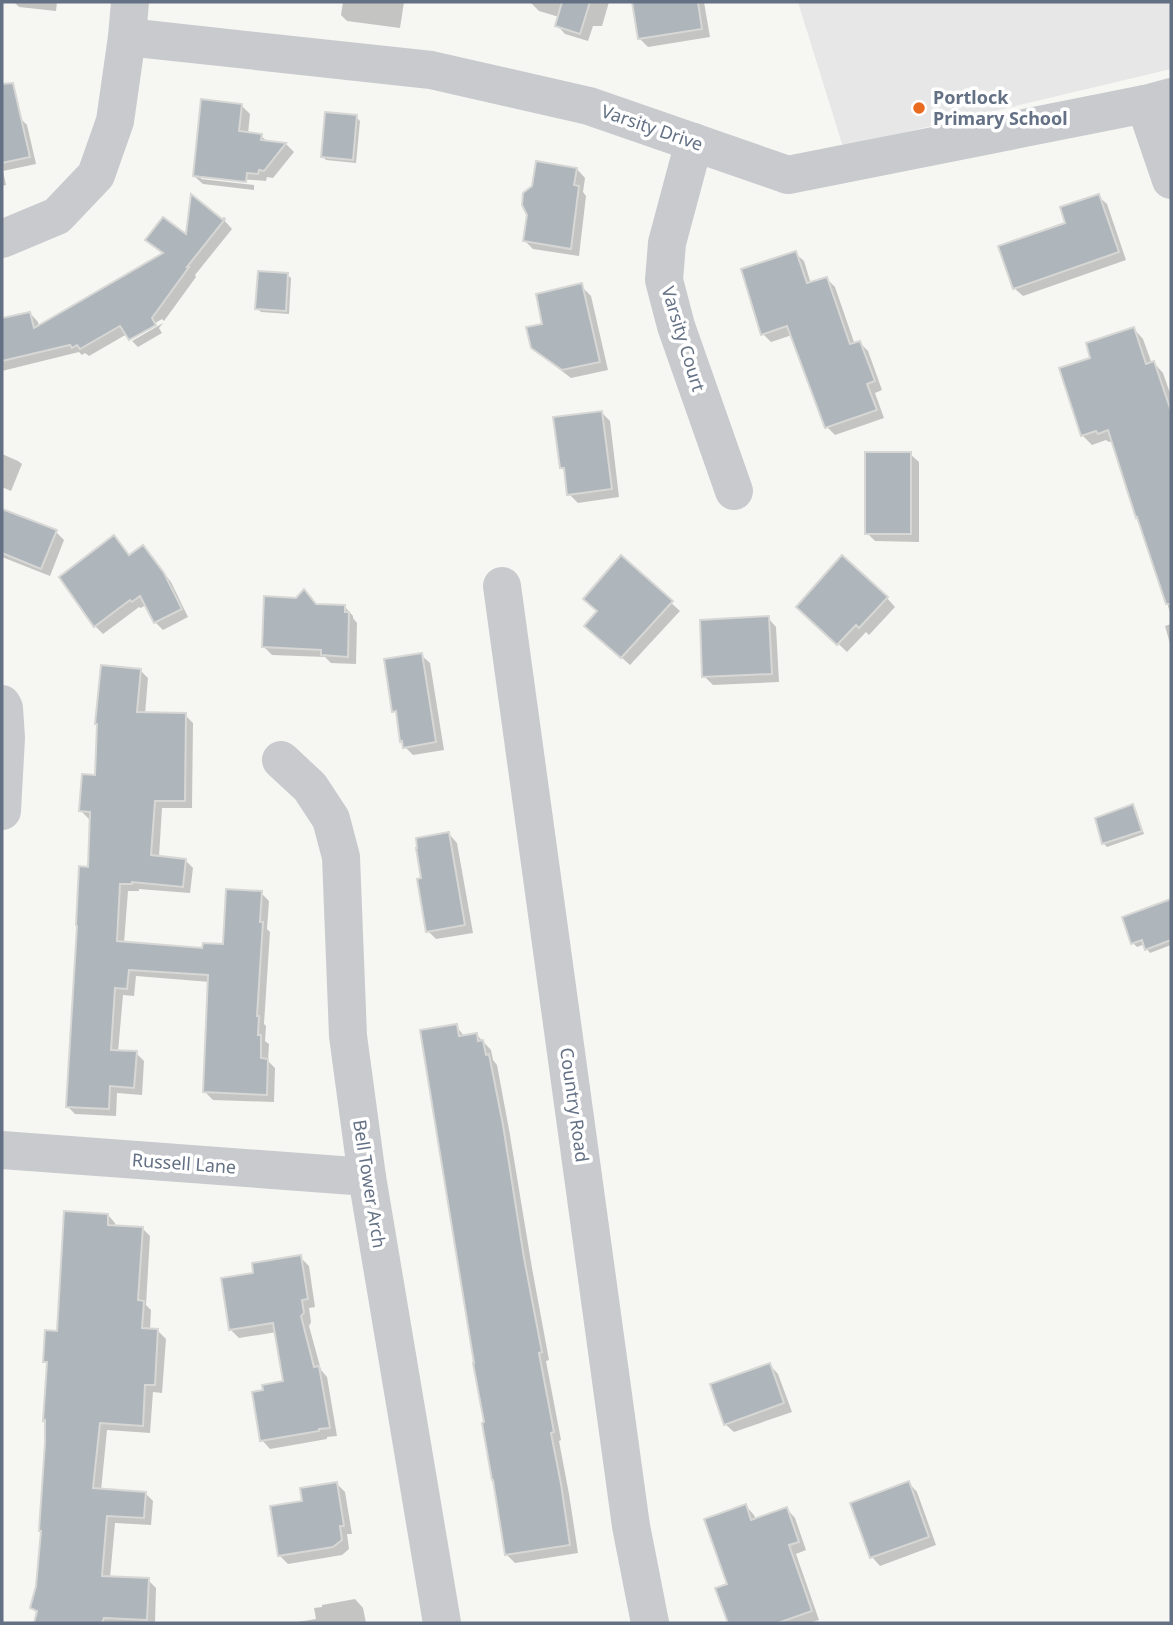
<svg xmlns="http://www.w3.org/2000/svg" width="1173" height="1625" font-family="'Noto Sans',sans-serif">
<style>
.built{fill:#e6e7e6}
.shadow{fill:#0003}
.building{fill:#aeb5bb;stroke:#d7d8d5;stroke-width:2}
.lines{fill:none;stroke-linecap:round;stroke-linejoin:round}
.minor{stroke:#c8cace;stroke-width:38}
.poi-dot{fill:#e96b20;stroke:#fff;stroke-width:2.5}
.labels{text-anchor:middle;stroke-width:7;stroke-linejoin:round;paint-order:stroke}
.poi-label{font-size:18px;font-weight:bold;fill:#647185;stroke:#fff;text-anchor:start}
.street-label{font-size:18px;fill:#647185;stroke:#fff}
</style>
<rect width="100%" height="100%" fill="#f6f6f3"/>
<polygon class="built" points="798,2 1171,2 1171,69 843,147"/>
<g class="shadow">
<polygon points="14,2 57,2 56,11 19,7"/>
<polygon points="343,2 404,2 400,28 347,21 341,15"/>
<polygon points="532,2 609,2 602,26 593,26 588,41 565,34 557,25 559,17 539,11 531,3"/>
<polygon points="634,2 704,2 710,37 648,47 639,38"/>
<polygon points="241,105 250,114 248,134 261,136 268,142 286,144 294,152 273,178 267,177 266,181 201,176 201,179 254,185 254,190 203,184 194,176"/>
<polygon points="356,117 360,121 356,163 326,160 322,156"/>
<polygon points="20,118 27,125 36,164 3,171 6,185 2,186 2,122"/>
<polygon points="577,169 585,178 583,192 586,196 579,256 533,249 525,241"/>
<polygon points="1098,196 1107,204 1126,260 1023,296 1014,288"/>
<polygon points="224,220 232,229 195,275 196,277 164,321 162,319 130,338 127,334 89,356 85,353 82,355 79,352 2,371 2,320 30,313 38,322 39,327 164,255 147,240 187,237"/>
<polygon points="795,253 804,261 811,284 827,279 835,287 855,345 860,343 868,351 882,390 875,393 884,418 835,435 827,427 792,335 771,342 763,334"/>
<polygon points="287,275 291,278 289,314 261,312 257,308"/>
<polygon points="582,287 591,296 608,370 571,378 542,356 532,347 544,325"/>
<polygon points="163,323 159,328 162,333 138,347 132,341"/>
<polygon points="1134,329 1143,339 1152,364 1154,363 1163,373 1171,396 1171,615 1113,441 1109,442 1106,440 1092,445 1082,435 1093,359"/>
<polygon points="602,413 610,421 619,497 578,503 569,494 567,473 561,468"/>
<polygon points="2,454 18,461 22,464 11,491 2,487"/>
<polygon points="910,454 919,462 919,542 875,541 867,533"/>
<polygon points="2,511 56,532 64,540 50,576 2,557"/>
<polygon points="114,537 130,556 143,547 150,555 171,582 188,617 163,630 155,622 147,604 141,608 139,607 103,634 95,626 61,578"/>
<polygon points="622,558 680,611 630,665 595,634 598,611"/>
<polygon points="887,598 895,607 869,635 866,632 847,652 799,606"/>
<polygon points="317,606 345,607 353,616 353,618 357,623 356,664 331,663 325,657 272,655 264,647"/>
<polygon points="768,618 776,627 779,682 713,685 704,676"/>
<polygon points="1171,624 1171,647 1165,626"/>
<polygon points="421,655 430,663 444,750 413,755 405,747 398,715 394,711"/>
<polygon points="141,671 148,678 145,714 185,715 193,723 192,808 162,808 159,857 185,860 193,868 190,893 139,889 139,891 128,891 124,943 204,949 224,946 261,893 269,901 267,929 270,932 264,1024 266,1026 265,1041 269,1044 268,1061 275,1068 274,1102 213,1100 205,1092 210,982 136,976 134,996 123,995 118,1052 136,1053 144,1061 142,1095 117,1093 116,1116 75,1114 67,1106 89,868 92,819 89,819 81,811 97,777"/>
<polygon points="1132,807 1136,810 1144,834 1107,847 1103,843"/>
<polygon points="449,834 457,843 473,933 436,939 428,931"/>
<polygon points="1168,902 1171,904 1171,945 1150,953 1147,949 1145,944 1137,947 1133,943"/>
<polygon points="456,1026 465,1037 477,1035 491,1050 493,1060 497,1065 510,1135 532,1268 549,1360 546,1361 561,1440 559,1441 569,1494 578,1553 515,1563 507,1555 486,1424"/>
<polygon points="108,1215 115,1223 115,1227 142,1228 150,1236 146,1305 151,1310 150,1330 158,1331 166,1339 162,1393 153,1392 150,1433 107,1430 101,1491 145,1493 153,1501 151,1525 115,1523 110,1578 148,1580 156,1588 155,1623 36,1623 38,1614 32,1608 38,1586 47,1422 45,1420 48,1365 45,1361"/>
<polygon points="300,1257 309,1266 315,1307 309,1308 311,1322 309,1326 321,1370 327,1377 337,1436 327,1437 327,1439 270,1449 262,1440 265,1391 285,1382 277,1332 239,1338 231,1330 255,1275"/>
<polygon points="770,1365 778,1374 792,1412 734,1432 725,1424"/>
<polygon points="909,1483 917,1492 936,1545 880,1566 872,1557"/>
<polygon points="337,1484 345,1492 352,1534 347,1534 349,1549 342,1555 288,1564 280,1556 304,1502"/>
<polygon points="746,1506 754,1515 756,1520 787,1509 795,1518 806,1550 796,1554 819,1620 809,1623 729,1623 717,1589 729,1585"/>
<polygon points="355,1599 363,1608 366,1623 291,1623 316,1619 314,1608 322,1607 322,1605"/>
</g>
<g class="building">
<polygon points="562,2 590,2 580,34 555,26"/>
<polygon points="632,2 698,2 702,29 638,39"/>
<polygon points="13,83 30,157 2,163 2,84"/>
<polygon points="201,99 242,104 239,131 262,134 261,140 286,143 264,171 259,170 258,174 247,173 246,182 193,176"/>
<polygon points="325,112 357,115 353,160 321,157"/>
<polygon points="536,161 577,168 574,185 579,186 571,249 523,241 527,215 522,205 523,193 532,186"/>
<polygon points="191,194 222,219 224,218 225,219 187,267 189,267 152,318 156,325 129,340 120,326 80,349 77,345 72,348 70,345 2,361 2,318 30,312 34,328 163,253 145,240 163,217 186,234"/>
<polygon points="1099,194 1119,252 1013,289 998,246 1065,223 1060,207"/>
<polygon points="796,251 807,283 827,277 850,344 860,341 875,381 867,384 877,410 825,428 787,326 761,335 741,269"/>
<polygon points="258,271 288,273 286,311 255,309"/>
<polygon points="582,283 600,362 562,370 531,348 526,327 542,324 536,294"/>
<polygon points="1134,327 1146,364 1154,361 1171,411 1171,604 1166,604 1137,517 1136,518 1108,430 1098,434 1096,431 1081,436 1059,368 1090,358 1086,343"/>
<polygon points="602,411 612,489 567,495 564,468 560,468 553,417"/>
<rect x="865" y="452" width="46" height="82"/>
<polygon points="2,509 57,530 41,569 2,553"/>
<polygon points="114,535 129,555 143,545 164,573 182,609 154,623 140,596 132,602 130,600 94,627 59,577"/>
<polygon points="621,555 673,601 621,658 584,626 597,611 583,599"/>
<polygon points="842,555 888,597 859,628 856,625 837,645 796,607"/>
<polygon points="304,589 316,604 345,605 345,612 349,612 348,657 321,655 321,650 262,647 264,596 296,598"/>
<polygon points="769,616 772,674 702,677 700,620"/>
<polygon points="422,653 436,742 403,748 402,741 400,742 396,711 392,712 384,659"/>
<polygon points="101,665 141,669 137,712 186,713 185,801 155,801 151,855 186,859 183,887 132,882 132,884 120,884 117,941 202,948 203,943 223,944 226,889 262,891 260,922 263,922 257,1016 259,1016 258,1035 261,1035 261,1058 268,1059 267,1095 203,1092 208,975 129,970 127,989 115,988 111,1050 137,1051 134,1088 110,1086 109,1109 66,1107 77,926 76,925 79,866 88,867 90,812 79,811 82,774 95,775 97,724 95,724"/>
<polygon points="1133,804 1142,831 1102,844 1095,818"/>
<polygon points="449,832 465,925 426,932 417,879 421,878 416,848 417,848 416,838"/>
<polygon points="1171,899 1171,940 1145,950 1142,940 1131,944 1122,917"/>
<polygon points="457,1024 459,1036 477,1033 478,1041 483,1040 486,1055 489,1054 503,1125 524,1258 542,1352 539,1353 554,1432 551,1433 561,1484 570,1545 505,1555 493,1480 492,1480 482,1423 484,1422 473,1363 474,1363 420,1030"/>
<polygon points="64,1211 108,1214 108,1225 143,1227 138,1300 144,1301 142,1328 158,1329 155,1385 145,1385 143,1426 100,1423 93,1488 146,1492 144,1518 107,1516 102,1576 149,1578 147,1620 104,1618 102,1623 34,1623 37,1611 30,1608 36,1586 41,1531 39,1531 45,1443 45,1420 43,1421 47,1362 43,1362 45,1330 57,1331"/>
<polygon points="301,1255 308,1299 302,1300 304,1313 301,1316 314,1367 319,1366 330,1428 319,1429 319,1431 260,1441 252,1392 263,1390 262,1385 283,1381 273,1323 229,1330 221,1278 253,1273 252,1263"/>
<polygon points="770,1363 784,1403 724,1425 710,1384"/>
<polygon points="909,1481 929,1537 870,1558 850,1503"/>
<polygon points="337,1482 344,1526 340,1526 342,1540 333,1547 278,1556 270,1506 302,1501 300,1488"/>
<polygon points="746,1504 751,1520 787,1507 799,1542 789,1545 812,1611 778,1623 728,1623 715,1588 727,1584 704,1519"/>
</g>
<g class="lines">
<g class="minor">
<polyline points="127,37 431,70 589,106 788,175 1145,104 1171,97"/>
<polyline points="1145,104 1171,180"/>
<polyline points="694,142 667,243 664,280 676,326 734,491"/>
<polyline points="2,239 57,216 96,175 115,121 127,37 130,2"/>
<polyline points="502,586 631,1526 650,1623"/>
<polyline points="2,704 4,708 6,738 2,811"/>
<polyline points="281,760 310,787 331,819 341,857 348,1036 367,1177 442,1623"/>
<polyline points="2,1150 367,1177"/>
</g>
</g>
<circle class="poi-dot" cx="919" cy="108" r="7"/>
<g class="labels">
<g class="poi-label">
<text x="933" y="104">Portlock<tspan x="933" dy="21">Primary School</tspan></text>
</g>
<g class="street-label">
<text transform="translate(652 128) rotate(19)" y="6">Varsity Drive</text>
<text transform="translate(683 339) rotate(73)" y="6">Varsity Court</text>
<text transform="translate(574 1105) rotate(82)" y="6">Country Road</text>
<text transform="translate(184 1164) rotate(4)" y="6">Russell Lane</text>
<text transform="translate(369 1184) rotate(81)" y="6">Bell Tower Arch</text>
</g>
</g>
<rect width="1173" height="1625" fill="none" stroke="#647185" stroke-width="7"/>
</svg>
